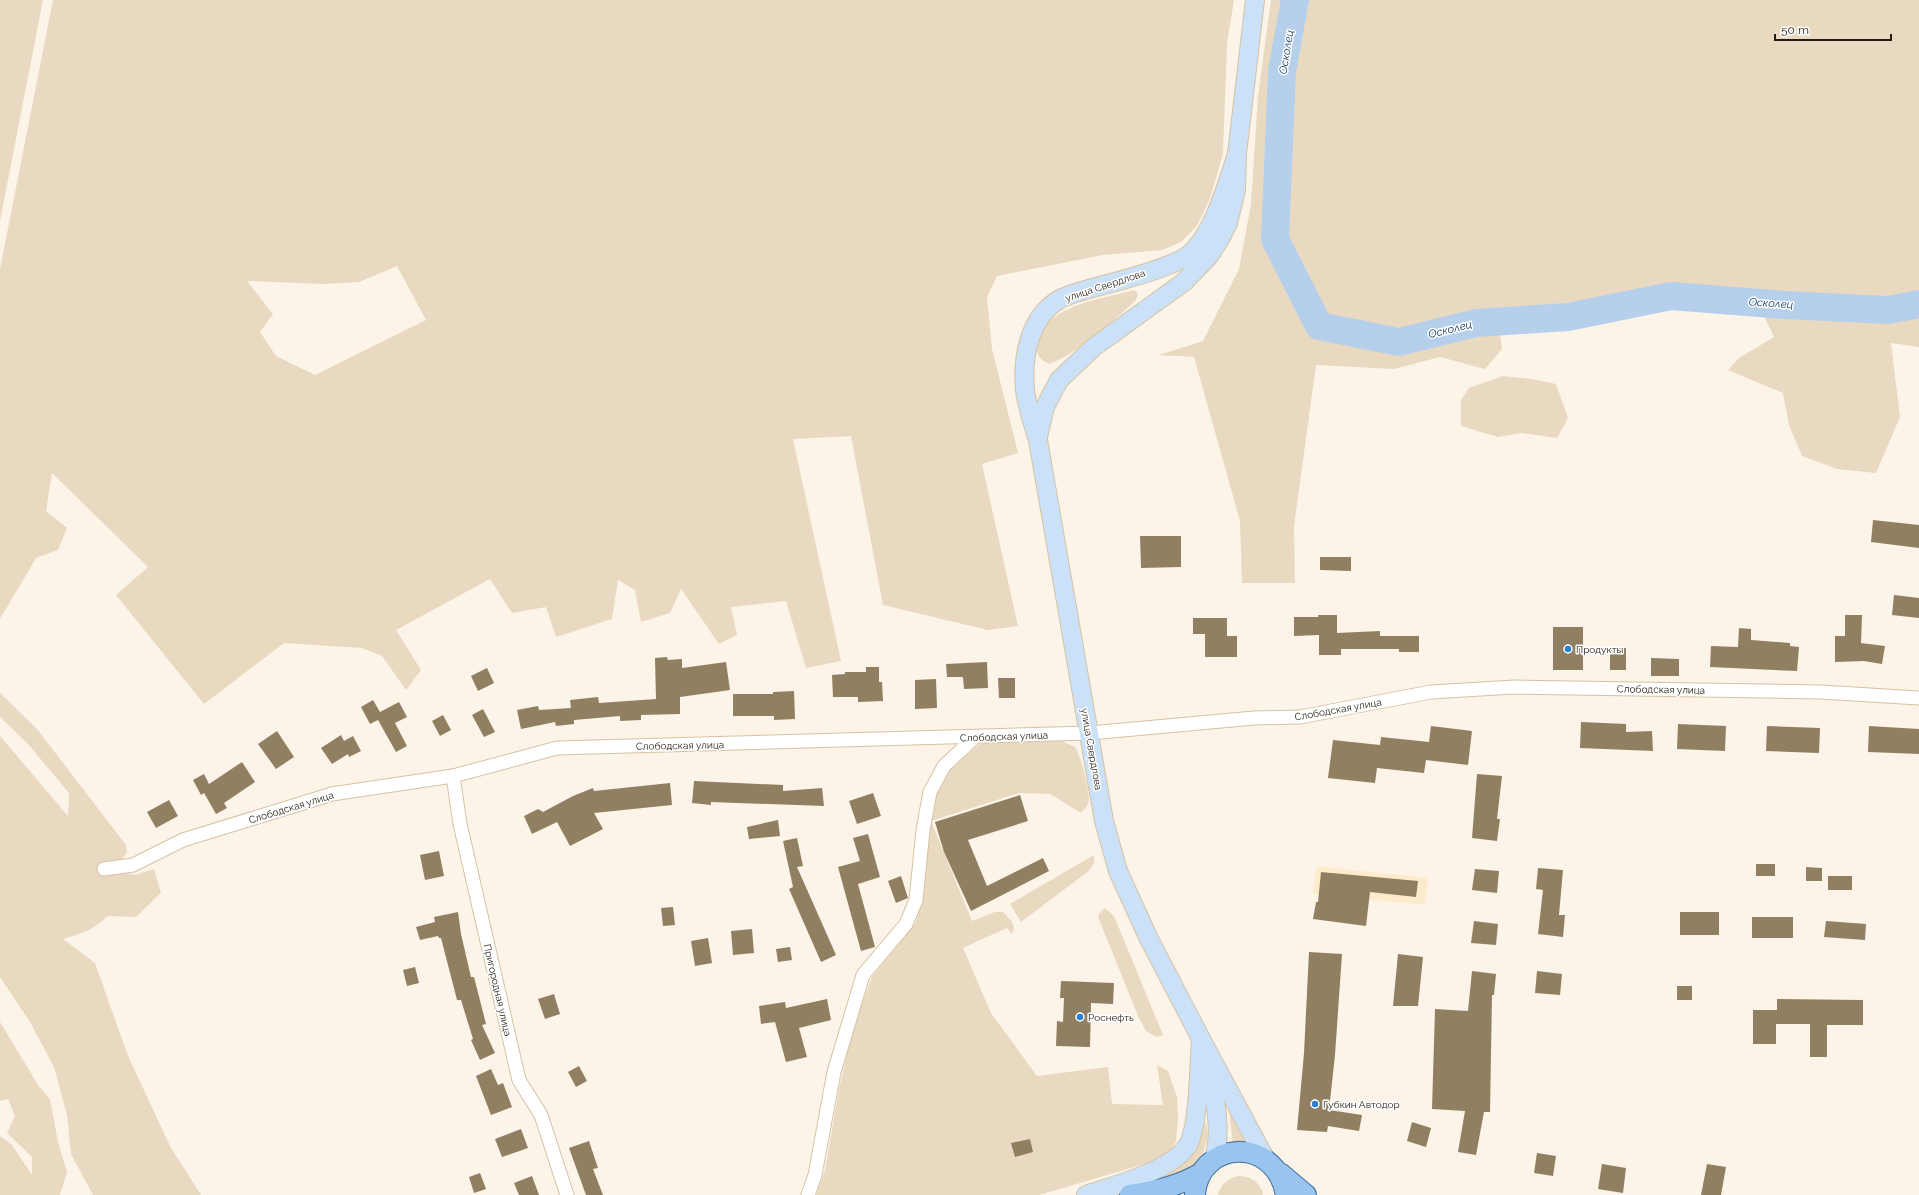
<svg xmlns="http://www.w3.org/2000/svg" width="1919" height="1195" font-family="Raleway,sans-serif">
<style>
.built{fill:#feebcc}
.green{fill:#e9d9c0;fill-rule:evenodd}
.lines{fill:none;stroke-linecap:round;stroke-linejoin:round}
.river{stroke:#b6d0ec;stroke-width:28}
.building{fill:#917f61}
.street-casing{stroke:#d6c2a3;stroke-width:15}
.secondary-casing{stroke:#d6c2a3;stroke-width:20}
.primary-casing{stroke:#426f9a;stroke-width:22}
.street{stroke:#fff;stroke-width:13}
.secondary{stroke:#cbe1f7;stroke-width:18}
.primary{stroke:#98c4ef;stroke-width:20}
.poi-dot{fill:#2b82d0;stroke:#fff;stroke-width:1.5}
.labels{text-anchor:middle;stroke-width:3;stroke-linejoin:round;paint-order:stroke}
.street-label{font-size:10px;fill:#231c11;stroke:#fff}
.poi-label{font-size:10px;fill:#231c11;stroke:#fff;text-anchor:start}
.water-label{font-size:11px;font-style:italic;fill:#062f53;stroke:#fff}
</style>
<rect width="100%" height="100%" fill="#fcf4e8"/>
<polygon class="built" points="1316,866 1428,878 1425,905 1313,894"/>
<g class="green">
<polygon points="0,0 43,0 0,221"/>
<path d="M53 0H1234L1227 44 1223 154 1210 199 1197 226 1181 242 1162 250 1103 255 997 276 987 297 992 349 1018 453 982 464 1018 626 988 630 883 605 851 436 793 439 841 661 806 668 786 601 731 607 737 635 719 644 681 589 670 613 641 622 635 590 618 580 612 619 556 637 546 607 512 613 490 579 396 630 421 670 406 690 382 656 362 648 284 643 204 704 116 595 148 567 52 473 46 511 67 528 58 550 36 558 0 619V269ZM397 266 426 320 315 375 276 356 260 332 273 314 247 281 325 284 359 282Z"/>
<polygon points="1271,0 1291,0 1288,20 1277,70 1269,241 1314,333 1408,328 1322,322 1284,238 1291,70 1303,0 1919,0 1919,347 1891,343 1900,417 1876,473 1837,469 1802,456 1789,425 1783,393 1728,370 1739,358 1774,337 1751,288 1668,292 1563,312 1497,308 1502,349 1485,369 1440,357 1394,369 1316,365 1294,526 1295,583 1242,583 1240,521 1194,357 1159,355 1203,341 1239,269 1251,204 1258,96"/>
<path d="M1134 290 1138 294 1136 300C1118 318 1072 357 1049 364 1039 359 1035 354 1038 342 1045 305 1102 299 1134 290Z"/>
<polygon points="1503,376 1532,379 1556,384 1568,418 1557,438 1522,433 1498,437 1461,426 1461,400 1469,388"/>
<path d="M0 693 37 729 126 845 127 852 115 871 135 875 154 869 161 893 136 917 108 916C90 932 85 932 63 939L95 963 128 1056 171 1148 201 1195H93L71 1154 67 1115 54 1067 30 1022 0 977V736L68 816 69 793 28 744 0 717Z"/>
<path d="M1062 741 1075 747C1081 756 1089 789 1089 800 1088 806 1085 809 1081 813L1050 794 1019 793 931 821 972 921 995 912H1003L1012 922 1014 928 1012 934 1007 928 963 948 991 1013 1037 1076 1108 1067 1112 1104 1163 1105 1157 1065 1168 1071 1177 1097 1178 1118 1176 1142 1168 1152 1148 1163 1039 1195H816L825 1170 840 1084 854 1024 872 977 916 922 924 893 928 828 938 792 952 766 983 742Z"/>
<polygon points="1094,855 1094,863 1090,870 1021,922 1010,904"/>
<polygon points="1105,908 1114,916 1163,1035 1156,1037 1146,1031 1138,1016 1098,917 1100,912"/>
<polygon points="0,1022 38,1085 50,1099 58,1142 67,1172 60,1195 0,1195 0,1136 12,1145 32,1175 32,1157 7,1133 15,1116 8,1099 0,1101"/>
<polygon points="1228,1102 1248,1143 1233,1145"/>
<path d="M1206 1121 1208 1137 1203 1153 1193 1166 1177 1177 1149 1184C1186 1167 1193 1159 1206 1121Z"/>
<path d="M1238 1176C1250 1176 1261 1182 1263 1195H1218C1221 1184 1227 1179 1238 1176Z"/>
</g>
<g class="lines">
<polyline class="river" points="1295,0 1282,71 1275,239 1319,326 1399,342 1476,323 1568,317 1671,296 1785,305 1888,310 1919,304"/>
</g>
<g class="building">
<polygon points="1873,520 1919,525 1919,548 1871,542"/>
<polygon points="1140,536 1181,536 1181,567 1141,568"/>
<polygon points="1320,557 1351,557 1351,571 1320,570"/>
<polygon points="1894,595 1919,598 1919,618 1892,615"/>
<polygon points="1318,615 1337,615 1337,633 1380,631 1380,636 1419,636 1419,652 1399,652 1399,649 1341,649 1341,655 1319,655 1319,635 1294,636 1294,617 1318,617"/>
<polygon points="1845,615 1862,615 1861,643 1885,646 1882,664 1864,661 1835,662 1835,636 1845,636"/>
<polygon points="1193,618 1227,618 1227,636 1237,636 1237,657 1205,657 1205,634 1193,634"/>
<rect x="1553" y="627" width="30" height="43"/>
<polygon points="1739,628 1751,629 1751,640 1790,643 1790,646 1799,647 1797,671 1710,667 1711,646 1738,647"/>
<rect x="1610" y="648" width="16" height="22"/>
<polygon points="667,657 668,660 682,659 682,668 726,662 730,690 680,697 680,714 641,715 641,720 620,721 620,716 574,720 574,724 556,726 555,722 521,729 517,710 538,706 539,710 571,708 570,700 598,697 599,703 656,699 655,658"/>
<polygon points="1651,658 1679,659 1679,676 1651,676"/>
<polygon points="987,662 988,688 964,689 963,677 947,677 946,664"/>
<polygon points="866,667 879,667 879,682 882,682 883,701 858,702 858,697 833,697 832,675 845,674 845,672 866,672"/>
<polygon points="487,668 494,683 478,691 471,676"/>
<polygon points="998,678 1015,678 1015,698 999,698"/>
<polygon points="936,679 937,708 915,709 915,680"/>
<polygon points="794,691 795,719 774,720 774,716 733,716 733,694 773,694 773,692"/>
<polygon points="373,700 380,712 399,702 407,717 395,723 407,746 396,752 378,720 370,724 361,707"/>
<polygon points="483,709 495,732 484,737 472,715"/>
<polygon points="443,715 451,730 440,736 432,721"/>
<polygon points="1581,722 1626,724 1626,732 1652,731 1653,751 1580,748"/>
<polygon points="1678,724 1726,726 1725,751 1677,749"/>
<polygon points="1431,726 1472,731 1468,765 1426,760 1424,773 1377,768 1375,783 1328,778 1333,740 1380,745 1381,737 1429,742"/>
<polygon points="1767,726 1820,728 1819,753 1766,751"/>
<polygon points="1869,726 1919,729 1919,754 1868,752"/>
<polygon points="277,731 294,757 276,769 258,744"/>
<polygon points="341,735 344,741 353,736 361,751 349,757 348,754 332,764 321,748"/>
<polygon points="242,762 255,782 224,803 227,808 216,814 204,793 201,795 193,780 204,774 209,784"/>
<polygon points="1477,774 1502,776 1497,819 1500,819 1497,841 1472,838"/>
<polygon points="694,781 783,785 783,791 822,788 824,806 711,802 711,805 692,803"/>
<polygon points="670,783 672,805 594,813 603,829 570,846 557,822 532,834 524,816 538,809 543,812 573,796 593,788 594,791"/>
<polygon points="873,793 881,816 857,824 849,801"/>
<polygon points="1020,795 1028,821 968,840 987,886 1043,858 1049,871 971,911 944,852 935,822"/>
<polygon points="169,800 178,816 156,828 147,812"/>
<polygon points="778,820 780,836 749,839 747,827"/>
<polygon points="868,834 880,877 858,884 875,947 861,951 838,867 860,861 853,838"/>
<polygon points="797,838 803,866 797,867 836,955 821,962 789,889 793,887 783,841"/>
<polygon points="439,851 444,876 425,880 420,855"/>
<rect x="1756" y="864" width="19" height="12"/>
<polygon points="1806,867 1822,868 1822,881 1806,881"/>
<polygon points="1538,868 1563,870 1559,915 1565,915 1563,937 1538,934 1543,890 1536,889"/>
<polygon points="1475,869 1499,871 1497,893 1472,890"/>
<polygon points="1321,872 1418,881 1416,897 1370,892 1366,926 1313,919 1316,902 1318,902"/>
<polygon points="901,876 908,898 896,903 888,881"/>
<rect x="1828" y="876" width="24" height="14"/>
<polygon points="673,907 675,925 663,926 661,908"/>
<polygon points="458,912 461,934 471,977 474,977 486,1024 482,1025 495,1053 480,1060 471,1040 473,1039 461,1000 457,1000 441,938 439,938 438,936 420,940 416,927 435,922 434,917"/>
<rect x="1680" y="912" width="39" height="23"/>
<rect x="1752" y="917" width="41" height="21"/>
<polygon points="1474,921 1498,924 1496,945 1471,943"/>
<polygon points="1826,921 1866,924 1865,940 1824,937"/>
<polygon points="752,929 754,953 733,955 731,931"/>
<polygon points="708,938 712,963 695,966 691,941"/>
<polygon points="790,947 792,960 778,962 776,949"/>
<polygon points="1309,952 1342,954 1335,1055 1329,1110 1362,1115 1359,1131 1328,1126 1327,1132 1297,1130 1304,1053"/>
<polygon points="1398,954 1423,957 1418,1006 1393,1006"/>
<polygon points="415,967 419,983 407,986 403,970"/>
<polygon points="1472,971 1496,974 1494,995 1492,995 1490,1112 1484,1112 1476,1155 1458,1152 1465,1111 1432,1109 1435,1009 1468,1011"/>
<polygon points="1537,971 1562,974 1560,995 1535,993"/>
<polygon points="1061,981 1114,983 1113,1004 1091,1003 1090,1047 1056,1046 1057,1021 1063,1022 1064,998 1060,998"/>
<rect x="1677" y="986" width="15" height="14"/>
<polygon points="554,994 560,1014 545,1019 538,999"/>
<polygon points="827,999 831,1020 799,1028 807,1057 786,1062 775,1022 761,1024 759,1006 785,1002 786,1008"/>
<polygon points="1777,999 1863,1000 1863,1025 1827,1025 1827,1057 1810,1057 1810,1024 1776,1024 1776,1044 1753,1044 1753,1010 1777,1010"/>
<polygon points="579,1066 587,1081 576,1087 568,1072"/>
<polygon points="491,1069 498,1085 503,1083 512,1107 491,1115 476,1076"/>
<polygon points="1412,1122 1431,1128 1426,1147 1407,1141"/>
<polygon points="521,1129 528,1148 502,1157 495,1139"/>
<polygon points="1030,1139 1033,1152 1015,1157 1011,1143"/>
<polygon points="589,1141 598,1168 593,1169 603,1195 586,1195 569,1148"/>
<polygon points="1537,1153 1556,1156 1553,1176 1534,1173"/>
<polygon points="1602,1164 1626,1168 1623,1193 1598,1189"/>
<polygon points="1707,1164 1726,1167 1721,1195 1701,1195"/>
<polygon points="480,1173 486,1189 474,1193 469,1177"/>
<polygon points="532,1176 539,1195 519,1195 514,1183"/>
</g>
<g class="lines">
<defs>
<g id="street">
<polyline points="453,776 460,824 519,1080 541,1115 567,1195"/>
<polyline points="104,869 133,865 183,840 332,794 453,776 557,748 1090,733 1254,718 1300,717 1431,692 1514,687 1821,692 1919,698"/>
<polyline points="808,1195 815,1175 834,1072 863,975 906,924 916,900 923,830 930,792 944,766 975,737"/>
</g>
<g id="secondary">
<path d="M1237 154C1227 184 1212 241 1184 258 1167 267 1134 277 1115 282 1100 286 1073 292 1060 299 1029 317 1022 357 1025 390 1027 407 1033 424 1038 440L1104 821 1118 871 1149 939 1201 1039 1266 1160"/>
<polyline points="1038,437 1045,407 1059,380 1094,347 1184,282 1209,256 1220,239 1228,223 1236,190 1237,154 1255,0"/>
<path d="M1207 1064C1214 1095 1223 1127 1214 1160"/>
<path d="M1086 1195C1115 1185 1171 1171 1188 1145 1199 1126 1199 1063 1201 1039"/>
</g>
<g id="primary">
<polyline points="1280,1173 1306,1195"/>
<path d="M1130 1195C1156 1191 1179 1186 1201 1173"/>
<path d="M1195 1195C1198 1141 1275 1134 1286 1195"/>
</g>
</defs>
<use href="#street" class="street-casing"/>
<use href="#secondary" class="secondary-casing"/>
<use href="#primary" class="primary-casing"/>
<use href="#street" class="street"/>
<use href="#secondary" class="secondary"/>
<use href="#primary" class="primary"/>
</g>
<g class="poi-dot">
<circle cx="1568" cy="649" r="4"/>
<circle cx="1080" cy="1017" r="4"/>
<circle cx="1315" cy="1104" r="4"/>
</g>
<g class="labels">
<g class="street-label">
<text transform="translate(1105 285) rotate(-18)" y="4">улица Свердлова</text>
<text transform="translate(1661 689) rotate(1)" y="4">Слободская улица</text>
<text transform="translate(1338 709) rotate(-10)" y="4">Слободская улица</text>
<text transform="translate(1004 736) rotate(-2)" y="4">Слободская улица</text>
<text transform="translate(680 745) rotate(-1)" y="4">Слободская улица</text>
<text transform="translate(1092 749) rotate(80)" y="4">улица Свердлова</text>
<text transform="translate(291 807) rotate(-17)" y="4">Слободская улица</text>
<text transform="translate(498 990) rotate(77)" y="4">Пригородная улица</text>
</g>
<g class="poi-label">
<text x="1576" y="653">Продукты</text>
<text x="1088" y="1021">Роснефть</text>
<text x="1323" y="1108">Губкин Автодор</text>
</g>
<g class="water-label">
<text transform="translate(1286 52) rotate(-81)" y="4">Осколец</text>
<text transform="translate(1771 303) rotate(4)" y="4">Осколец</text>
<text transform="translate(1450 329) rotate(-14)" y="4">Осколец</text>
</g>
</g>
<path d="M1775 34v6h116v-6" fill="none" stroke="#231c11" stroke-width="2"/>
<text x="1781" y="34" font-size="12" fill="#231c11" stroke="#ffffff" stroke-width="3" paint-order="stroke">50 m</text>
</svg>
